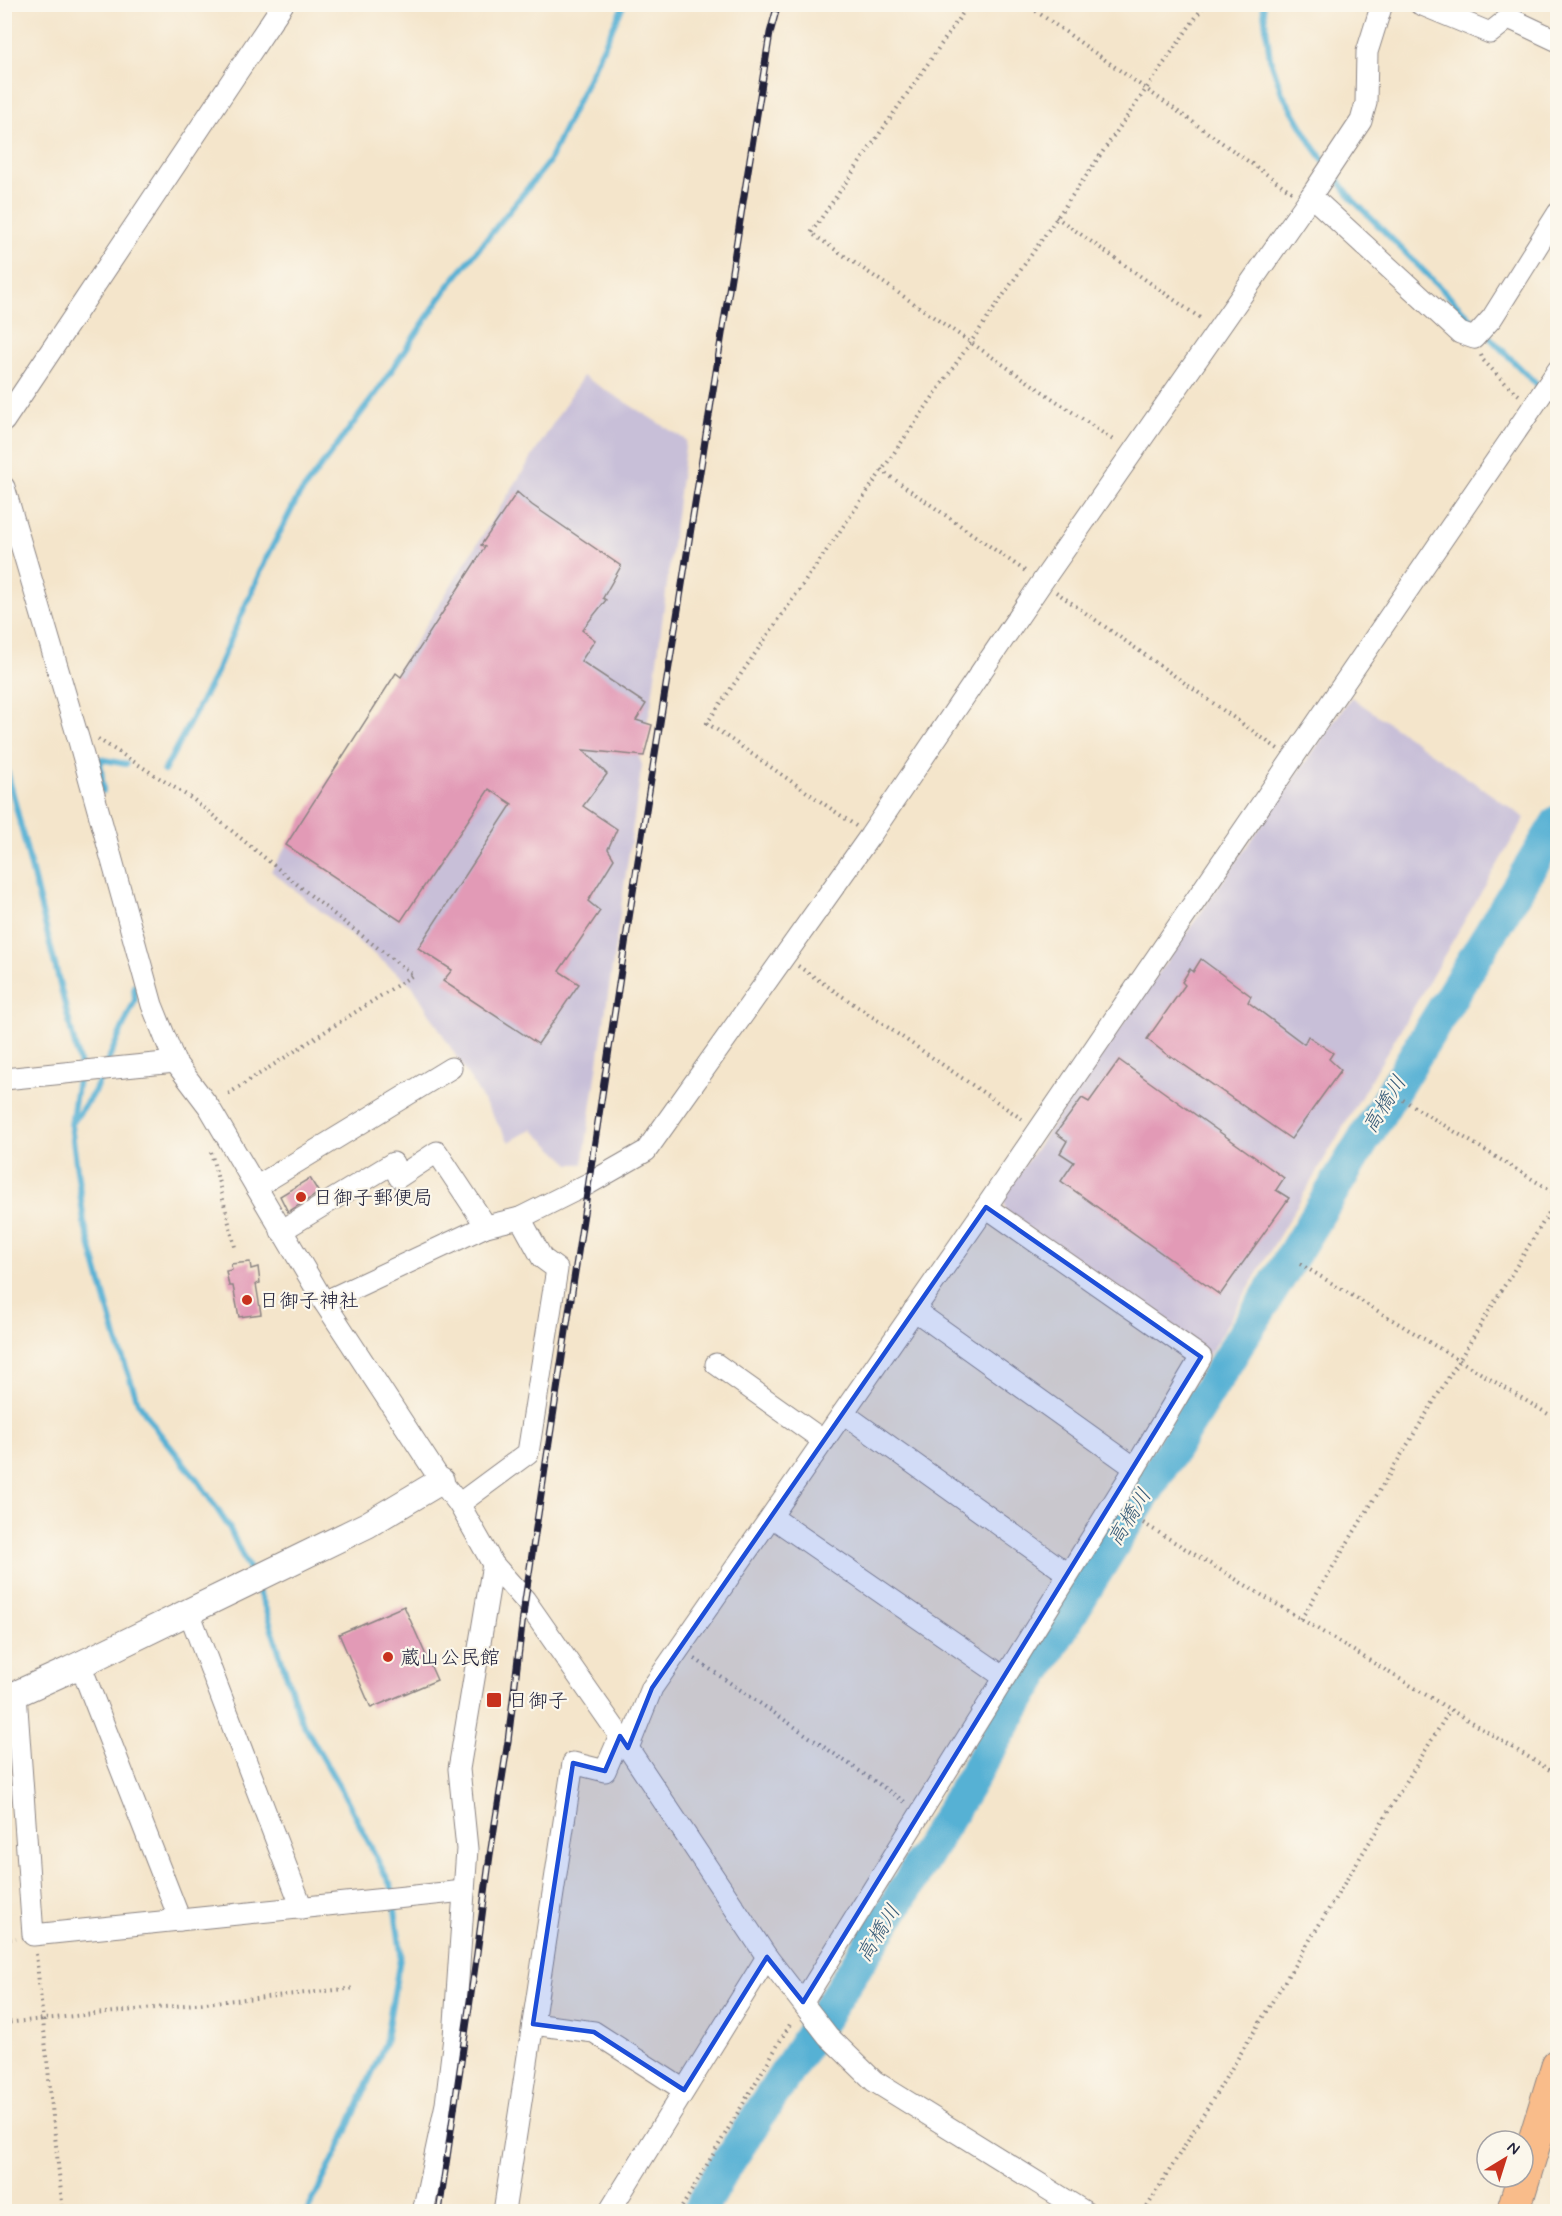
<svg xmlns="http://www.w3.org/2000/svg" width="1562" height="2216" font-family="Mynerve,'Klee One',sans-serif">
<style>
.industrial{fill:#c8bfd8}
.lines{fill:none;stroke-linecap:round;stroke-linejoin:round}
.stream{stroke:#56b1d4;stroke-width:6}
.river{stroke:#56b1d4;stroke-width:34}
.building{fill:#e29ab6}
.minor-casing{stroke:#8b8483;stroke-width:23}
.tertiary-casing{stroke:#8b8483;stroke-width:28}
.primary-casing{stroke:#8b8483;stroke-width:35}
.path{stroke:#8b8483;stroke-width:4;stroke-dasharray:1.5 4.5;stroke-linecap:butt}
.minor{stroke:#fff;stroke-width:21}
.tertiary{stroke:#fff;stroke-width:26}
.primary{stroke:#f9bc8a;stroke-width:33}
.rail-casing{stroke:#22223b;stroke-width:7}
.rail{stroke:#fbf7ec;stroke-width:4.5;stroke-dasharray:14;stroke-linecap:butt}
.marked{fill:#1d4ed8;fill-opacity:0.2;stroke:#1d4ed8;stroke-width:4.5;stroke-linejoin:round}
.poi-dot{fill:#c8321e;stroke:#fbf7ec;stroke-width:2}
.labels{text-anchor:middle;stroke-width:4.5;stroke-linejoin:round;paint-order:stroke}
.poi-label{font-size:20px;fill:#22223b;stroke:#fbf7ec;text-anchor:start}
.water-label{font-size:21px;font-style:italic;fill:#375b78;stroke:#fbf7ec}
</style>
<rect width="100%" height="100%" fill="#fbf7ec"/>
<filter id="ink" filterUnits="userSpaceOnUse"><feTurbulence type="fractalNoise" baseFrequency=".0167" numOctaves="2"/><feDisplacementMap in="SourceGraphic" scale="12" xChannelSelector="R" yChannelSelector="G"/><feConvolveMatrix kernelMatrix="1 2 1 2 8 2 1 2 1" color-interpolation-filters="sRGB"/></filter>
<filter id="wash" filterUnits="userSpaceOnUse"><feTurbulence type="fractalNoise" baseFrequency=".008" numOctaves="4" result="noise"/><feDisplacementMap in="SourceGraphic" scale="24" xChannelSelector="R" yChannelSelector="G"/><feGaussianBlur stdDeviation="1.35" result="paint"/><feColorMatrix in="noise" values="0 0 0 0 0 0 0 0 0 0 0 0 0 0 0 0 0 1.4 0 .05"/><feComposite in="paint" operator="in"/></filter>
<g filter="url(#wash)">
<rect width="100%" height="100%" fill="#f4e5cb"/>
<g class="industrial">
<polygon points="583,376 686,440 651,706 639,757 642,765 583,1164 570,1164 532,1129 509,1142 412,985 271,871"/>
<polygon points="1351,697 1525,818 1209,1355 1006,1213 1003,1196"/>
</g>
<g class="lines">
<g class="stream">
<polyline points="1263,4 1270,58 1282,93 1314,147 1353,200 1558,406"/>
<polyline points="4,758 80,1066 71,1125 84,1222 117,1341 138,1402 156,1429 199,1482 229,1527 251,1574"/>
<polyline points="164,771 213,679 266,559 298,497 377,392 447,288 548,163 624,4"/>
<polyline points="103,791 100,759 126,764"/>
<polyline points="106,1065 135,1000 134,986"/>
<polyline points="73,1122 94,1092 102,1075"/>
<polyline points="256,1586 264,1604 300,1718 346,1798 392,1888 401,1953 385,2043 342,2142 307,2212"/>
</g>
<polyline class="river" points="699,2212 717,2179 892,1911 1090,1581 1274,1286 1558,822"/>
</g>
<g id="blocks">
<g class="building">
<polygon points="517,492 532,505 621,566 603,598 606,600 582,630 595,640 581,661 646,704 636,720 652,725 644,756 583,750 607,774 583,806 617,829 608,849 614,859 588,901 600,911 559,971 579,984 538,1044 443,981 452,970 418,948 512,804 489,789 401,921 286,845 396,673 401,677 485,547 481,545"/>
<polygon points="1201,959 1251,996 1248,1002 1304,1044 1308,1036 1333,1053 1329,1059 1341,1070 1291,1139 1171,1056 1170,1057 1147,1039 1185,985 1182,982 1190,969 1193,972"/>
<polygon points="1119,1060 1284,1178 1276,1190 1289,1198 1220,1295 1061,1181 1074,1162 1060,1153 1067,1141 1056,1133 1082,1098 1089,1102"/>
<polygon points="310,1178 319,1193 288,1212 280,1196"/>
<polygon points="250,1262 251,1269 258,1267 260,1283 256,1284 261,1314 239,1317 233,1286 229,1286 226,1271 232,1270 231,1264"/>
<polygon points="404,1606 437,1680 371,1708 339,1634"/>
</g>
</g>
</g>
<g filter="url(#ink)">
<use href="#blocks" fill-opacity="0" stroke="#8b8483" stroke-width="1.5"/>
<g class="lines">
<defs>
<g id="minor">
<polyline points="1382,4 1367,52 1366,103 1361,121 1311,196 1460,333 1474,338 1492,318 1558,213"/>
<polyline points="1420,4 1490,33 1509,18 1558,41"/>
<polyline points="4,421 283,4"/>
<polyline points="4,487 79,741 152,1005 175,1062 209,1107 324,1302 441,1481 459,1504 493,1564 525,1600 620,1736 767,1957 828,2036 874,2081 1085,2212"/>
<polyline points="4,1079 175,1062"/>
<polyline points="256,1187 451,1068"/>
<polyline points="520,1218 590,1183 646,1151 870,836 1042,582 1311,196"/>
<polyline points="281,1231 393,1163 399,1177 437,1152 486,1226 324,1302"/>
<polyline points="914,1310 1135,1468"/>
<polyline points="716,1364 824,1441"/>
<polyline points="843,1413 1068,1574"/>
<polyline points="459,1504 528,1453 557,1269 542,1258 520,1218 486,1226"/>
<polyline points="772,1517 1004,1677"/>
<polyline points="189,1612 302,1908"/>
<polyline points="80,1664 180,1920"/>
<polyline points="4,1700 16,1694 33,1935 464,1891"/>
<polyline points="628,1748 652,1688 986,1207"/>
<polyline points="803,2002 1135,1468 1201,1357 986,1207 1558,370"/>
<polyline points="533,2024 594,2032 684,2090"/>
<polyline points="423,2212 446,2104 454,2037 467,1849 459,1769 493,1564"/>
<polyline points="504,2212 573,1763 605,1771 620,1736"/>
<polyline points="609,2212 767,1957"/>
</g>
<polyline id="tertiary" points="4,1696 16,1694 69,1670 367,1525 441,1481"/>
<polyline id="primary" points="1513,2212 1558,2065"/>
</defs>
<use href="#minor" class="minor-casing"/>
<use href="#tertiary" class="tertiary-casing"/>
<use href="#primary" class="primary-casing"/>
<g class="path">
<polyline points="969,4 811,233 1116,442"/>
<polyline points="1026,4 1293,193"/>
<polyline points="1056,217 1203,320"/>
<polyline points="1481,355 1483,360 1508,386 1519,395"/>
<polyline points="881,470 1028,573"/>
<polyline points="1056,592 1278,749"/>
<polyline points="98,739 194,800 326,908 413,975 225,1096"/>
<polyline points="856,826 707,723 1205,4"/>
<polyline points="798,966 1022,1119"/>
<polyline points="1403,1100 1558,1195"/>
<polyline points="211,1152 236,1251"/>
<polyline points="1300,1264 1558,1420"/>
<polyline points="1143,1523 1558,1775"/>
<polyline points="1301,1619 1558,1198"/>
<polyline points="695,1659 905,1802"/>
<polyline points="4,1940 16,1938"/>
<polyline points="36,1954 63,2212"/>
<polyline points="4,2023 356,1988"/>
<polyline points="679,2212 792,2021"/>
<polyline points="1144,2212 1450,1710"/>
</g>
<use href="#minor" class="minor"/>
<use href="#tertiary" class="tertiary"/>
<use href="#primary" class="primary"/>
<defs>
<polyline id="rail" points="439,2212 477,1953 490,1855 508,1741 525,1600 633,892 770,33 778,4"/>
</defs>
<use href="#rail" class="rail-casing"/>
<use href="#rail" class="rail"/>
</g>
</g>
<path class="marked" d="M986 1207 1201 1357 803 2002 767 1957 684 2090 594 2032 533 2024 573 1763 605 1771 620 1736 628 1748 652 1688Z"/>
<g class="poi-dot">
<circle cx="301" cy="1197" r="6"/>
<circle cx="247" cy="1300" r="6"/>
<circle cx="388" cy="1657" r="6"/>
<rect x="486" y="1692" width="16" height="16" rx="3"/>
</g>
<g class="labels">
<g class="poi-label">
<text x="313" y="1204">日御子郵便局</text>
<text x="259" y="1307">日御子神社</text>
<text x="400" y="1664">蔵山公民館</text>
<text x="508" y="1707">日御子</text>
</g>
<g class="water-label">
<text transform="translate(1384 1104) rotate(-58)" y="7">高橋川</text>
<text transform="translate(1129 1517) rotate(-58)" y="7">高橋川</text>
<text transform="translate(878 1933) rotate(-58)" y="7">高橋川</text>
</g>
</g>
<rect width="1562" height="2216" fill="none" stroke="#fbf7ec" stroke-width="24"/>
<g transform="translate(1505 2159) rotate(38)"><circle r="28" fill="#fbf7ec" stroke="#a4a2a5" stroke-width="1.5"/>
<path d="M0-4.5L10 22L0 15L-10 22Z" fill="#c8321e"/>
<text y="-9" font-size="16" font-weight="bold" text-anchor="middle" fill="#22223b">N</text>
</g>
</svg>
